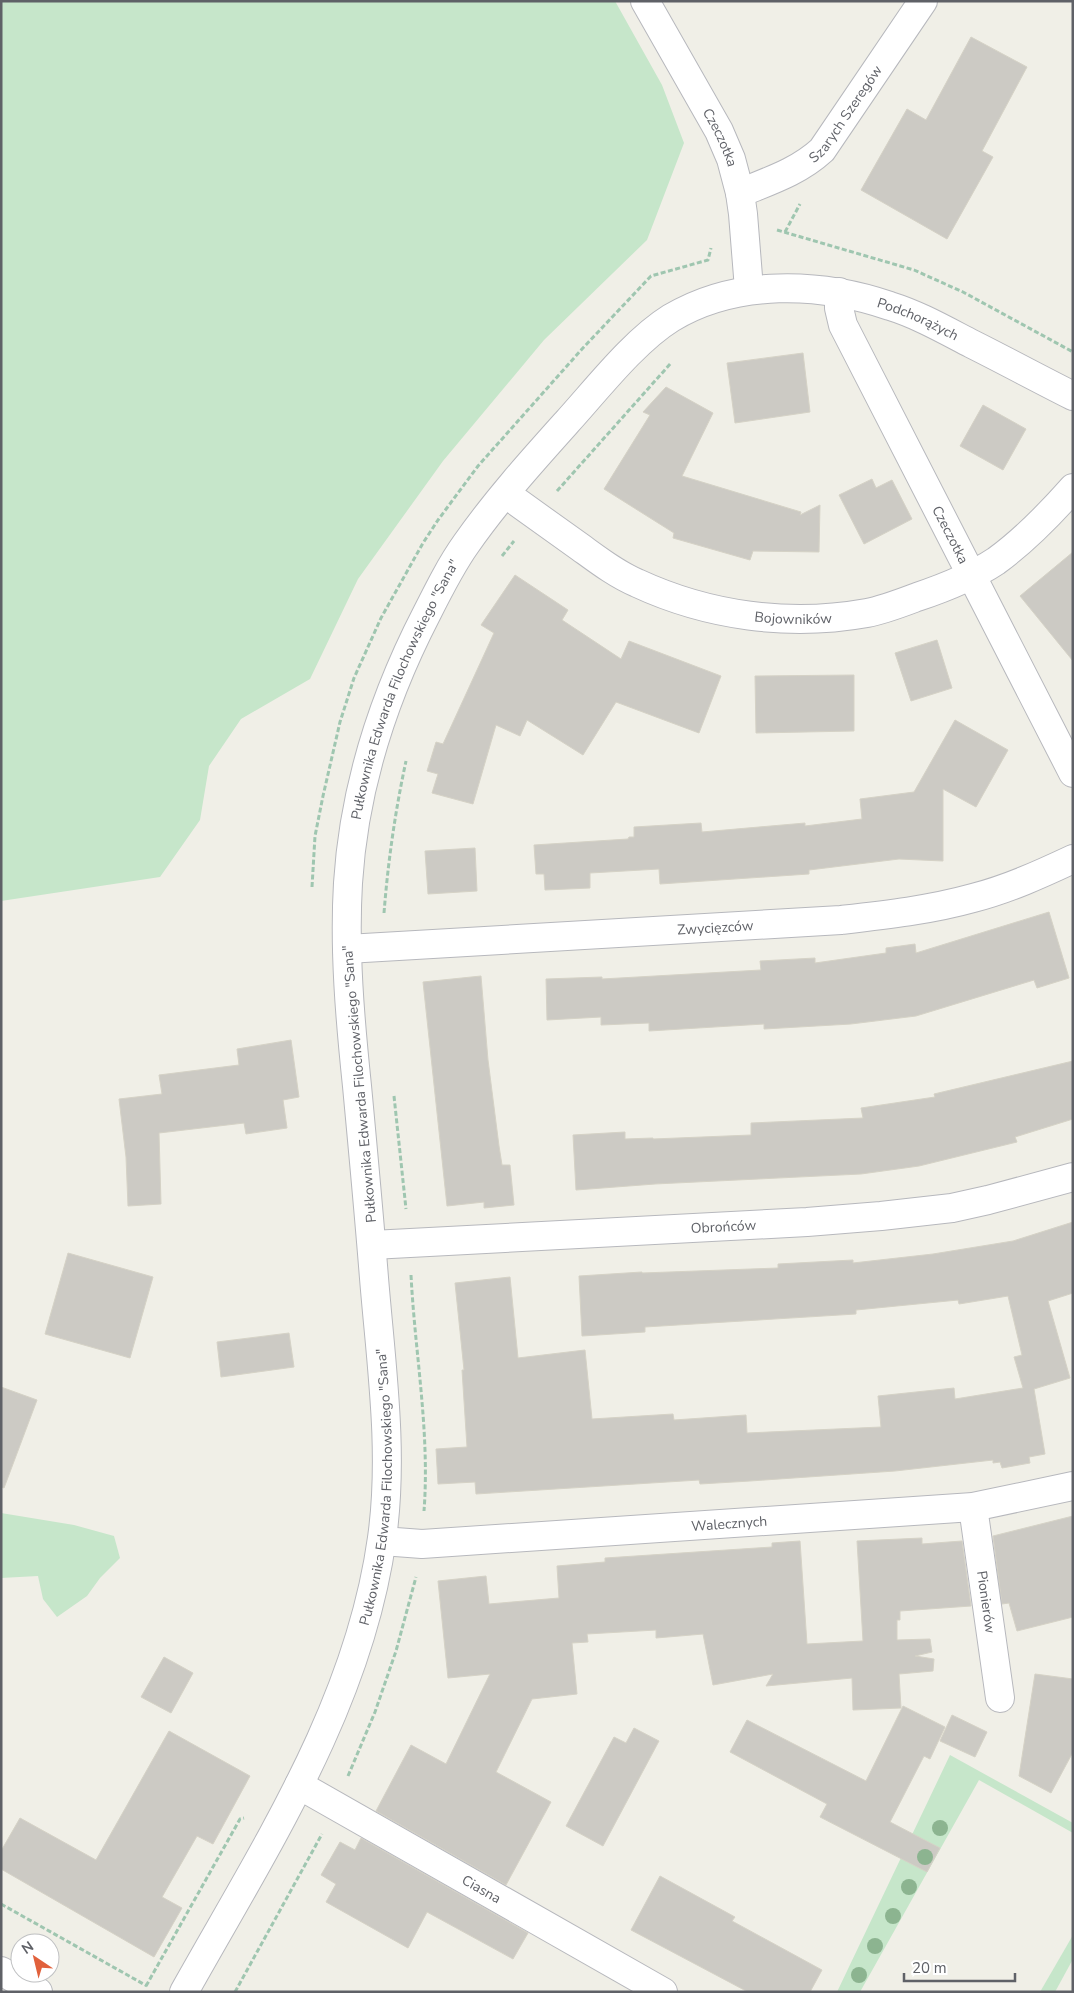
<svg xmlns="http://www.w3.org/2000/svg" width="1074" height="1993" font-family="'Nunito Sans',sans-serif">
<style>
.green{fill:#c6e6ca}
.building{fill:#cccac4;stroke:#d5d2c6}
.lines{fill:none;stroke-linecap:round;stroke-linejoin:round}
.minor-casing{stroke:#b7b8bd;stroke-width:30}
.path{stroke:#9fc6b0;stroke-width:3;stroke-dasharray:5 2.5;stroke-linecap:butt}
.minor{stroke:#fff;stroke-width:28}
.tree{fill:#8cb490}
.labels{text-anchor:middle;stroke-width:4;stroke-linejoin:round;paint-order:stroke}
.street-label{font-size:14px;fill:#5f6167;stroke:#fff}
</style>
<rect width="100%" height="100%" fill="#f0efe7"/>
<g class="green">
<polygon points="1,1 615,1 662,85 684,143 647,240 544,340 443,461 358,579 310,679 241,719 209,766 200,820 160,877 1,901"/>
<polygon points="1,1513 74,1525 114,1536 120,1558 100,1578 87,1596 57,1617 43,1599 38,1576 1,1578"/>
<polygon points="950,1755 1073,1823 1073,1833 979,1780 860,1992 837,1992"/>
<polygon points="1073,1935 1073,1959 1055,1992 1040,1992"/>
</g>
<g class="building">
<polygon points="971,37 1027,67 982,151 993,157 947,239 861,190 907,109 926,120"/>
<polygon points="803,353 810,412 735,423 727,363"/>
<polygon points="666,387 713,413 682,476 801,512 800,515 820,505 819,552 753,551 750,560 673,538 674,533 604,489 650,415 643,412"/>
<polygon points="983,405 1026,429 1003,470 960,446"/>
<polygon points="872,479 876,488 892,480 912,519 864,544 839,495"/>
<polygon points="1073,552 1073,661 1020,596"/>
<polygon points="515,575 568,610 562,620 621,659 629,641 721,676 699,733 616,702 583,755 527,720 520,736 496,725 473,804 432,793 438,774 427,771 436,742 443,744 494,633 481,625"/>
<polygon points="937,640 952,688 911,701 895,653"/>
<polygon points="854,675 854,731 756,733 755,676"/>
<polygon points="955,720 1008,750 976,807 943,789 943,861 899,859 809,870 809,874 660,884 659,869 590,873 590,888 545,890 544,874 536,874 534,845 628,839 629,837 634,837 634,827 701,823 702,832 805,823 805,826 862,819 860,799 914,792"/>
<polygon points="475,848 477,891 428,894 425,851"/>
<polygon points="1049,912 1069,978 1037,988 1034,980 916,1016 851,1024 764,1029 764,1024 649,1031 649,1023 601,1025 601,1017 547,1020 546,979 602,977 602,979 761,970 760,961 815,958 815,963 886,953 886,948 915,944 916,953"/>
<polygon points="481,976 488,1060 499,1146 502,1165 510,1165 514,1205 484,1208 484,1202 447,1206 423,982"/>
<polygon points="291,1040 299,1097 283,1100 287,1128 246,1134 244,1123 159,1133 161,1204 128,1206 126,1157 119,1099 162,1094 159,1075 239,1065 237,1049"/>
<polygon points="1073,1061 1073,1119 1015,1137 1017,1142 919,1166 861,1174 655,1184 576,1190 573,1135 625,1132 625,1139 653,1138 653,1139 751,1135 751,1123 863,1118 861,1108 935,1097 934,1094"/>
<polygon points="1073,1222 1073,1293 1048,1301 1070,1378 1034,1389 1045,1454 1029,1457 1030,1463 1002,1468 1000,1462 993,1463 993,1460 895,1471 750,1481 700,1484 699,1480 476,1494 475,1482 438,1484 436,1449 467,1447 462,1370 464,1370 455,1283 510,1277 518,1358 585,1350 592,1419 673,1414 674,1420 746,1415 747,1433 881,1427 878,1396 954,1388 955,1399 1023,1388 1014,1357 1022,1355 1008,1296 959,1304 958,1300 856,1310 856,1314 645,1327 645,1332 582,1336 579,1276 642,1272 642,1273 778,1268 778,1264 853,1260 853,1263 933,1254 1013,1241"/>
<polygon points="68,1253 153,1277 130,1358 45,1334"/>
<polygon points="289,1333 294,1367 221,1377 217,1342"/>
<polygon points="1,1387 37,1400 4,1488 1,1487"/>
<polygon points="1073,1516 1073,1617 1017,1631 1009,1603 1002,1604 993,1536"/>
<polygon points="922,1538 922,1544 962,1541 971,1606 900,1611 900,1620 897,1620 897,1640 930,1639 932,1652 915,1656 934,1659 933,1671 899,1674 901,1708 853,1710 852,1678 766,1686 773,1674 713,1685 703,1634 656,1638 656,1630 587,1634 588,1642 572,1643 577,1694 532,1699 496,1772 551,1802 506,1885 376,1811 411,1745 446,1764 490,1674 448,1678 438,1581 486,1576 489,1604 559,1598 557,1566 605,1562 605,1558 772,1547 772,1543 800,1541 807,1644 863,1641 857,1541"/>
<polygon points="164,1657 193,1673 171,1713 141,1697"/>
<polygon points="1035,1674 1073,1679 1073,1752 1051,1793 1019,1776"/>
<polygon points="903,1706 945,1727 930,1759 924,1756 890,1822 940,1848 927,1872 820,1817 827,1804 730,1752 747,1720 866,1781"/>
<polygon points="952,1715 987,1732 975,1757 940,1741"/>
<polygon points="634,1728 659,1741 603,1846 566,1826 614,1737 626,1743"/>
<polygon points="169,1731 250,1776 213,1844 197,1836 162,1897 182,1908 154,1957 1,1869 1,1851 20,1818 96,1860"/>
<polygon points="361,1838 528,1933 513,1959 427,1912 408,1948 326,1902 336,1884 321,1875 340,1842 355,1850"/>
<polygon points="660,1876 735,1917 732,1921 822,1970 810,1992 748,1992 631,1930"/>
</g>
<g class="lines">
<defs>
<g id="minor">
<path id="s1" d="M645 1 719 131 731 159 740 193 743 214 749 289"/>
<path id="s2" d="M740 193C769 181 798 172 822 150L923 1"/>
<path id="s3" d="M839 292V308L843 325 1073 773"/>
<path id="s4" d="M506 494C530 511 555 529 580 547 598 560 616 574 637 583 708 616 789 627 867 613 883 610 901 603 917 597 944 588 972 577 996 561 1025 540 1050 514 1073 488"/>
<path id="s5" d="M347 949 841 920C885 915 930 910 973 898 1008 889 1041 874 1073 859"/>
<path id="s6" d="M372 1245 807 1222 881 1216 952 1208 988 1200 1073 1177"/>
<path id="s7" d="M973 1507 1000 1698"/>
<path id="s8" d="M382 1541 422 1544 973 1507 1073 1486"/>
<path id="s9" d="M299 1785 663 1992"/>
<polyline points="1,1971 38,1992"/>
<path id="s10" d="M184 1992C265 1847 359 1705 382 1538 394 1452 381 1364 374 1278 369 1214 363 1150 357 1086 350 1019 344 950 348 883 354 788 384 696 427 613 439 589 451 565 466 544 496 501 532 461 567 422 597 389 634 341 671 318 736 279 820 282 890 306 919 315 945 330 972 344 1006 361 1039 379 1073 396"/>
</g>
</defs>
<use href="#minor" class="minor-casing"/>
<g class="path">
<polyline points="777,230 914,270 963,292 1073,352"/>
<polyline points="785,232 800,204"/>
<polyline points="557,491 671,363"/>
<polyline points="502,556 514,541"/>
<polyline points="312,887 315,836 323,796 340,722 354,678 381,618 423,543 438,520 478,466 582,349 651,276 708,260 711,248"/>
<path d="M384 913C388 862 395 812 406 761"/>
<polyline points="394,1096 406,1209"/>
<path d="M411 1275C415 1354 430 1432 424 1511"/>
<polyline points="348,1776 375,1712 396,1651 416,1577"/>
<polyline points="1,1904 147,1986"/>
<polyline points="146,1986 240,1819 244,1818"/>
<polyline points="235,1992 322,1834"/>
</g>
<use href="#minor" class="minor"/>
</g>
<g class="tree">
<circle cx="940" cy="1828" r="8"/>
<circle cx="925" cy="1857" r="8"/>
<circle cx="909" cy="1887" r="8"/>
<circle cx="893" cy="1916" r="8"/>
<circle cx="875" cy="1946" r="8"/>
<circle cx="859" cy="1975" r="8"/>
</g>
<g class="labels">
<g class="street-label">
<text dy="5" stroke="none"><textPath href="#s2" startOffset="136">Szarych Szeregów</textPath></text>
<text dy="5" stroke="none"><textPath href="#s1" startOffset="156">Czeczotka</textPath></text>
<text dy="5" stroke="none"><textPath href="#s10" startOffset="2081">Podchorążych</textPath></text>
<text dy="5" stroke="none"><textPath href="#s3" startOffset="269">Czeczotka</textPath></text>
<text dy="5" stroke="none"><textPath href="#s4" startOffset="320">Bojowników</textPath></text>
<text dy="5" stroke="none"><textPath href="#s10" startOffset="1359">Pułkownika Edwarda Filochowskiego "Sana"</textPath></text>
<text dy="5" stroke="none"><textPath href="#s5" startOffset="369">Zwycięzców</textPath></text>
<text transform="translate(359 1084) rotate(-95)" y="5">Pułkownika Edwarda Filochowskiego "Sana"</text>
<text dy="5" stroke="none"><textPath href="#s6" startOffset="352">Obrońców</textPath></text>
<text dy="5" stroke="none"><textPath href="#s10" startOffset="549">Pułkownika Edwarda Filochowskiego "Sana"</textPath></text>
<text dy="5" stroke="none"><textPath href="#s8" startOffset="348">Walecznych</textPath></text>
<text dy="5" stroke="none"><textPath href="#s7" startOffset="96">Pionierów</textPath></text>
<text dy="5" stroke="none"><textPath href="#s9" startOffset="210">Ciasna</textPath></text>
</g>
</g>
<rect width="1074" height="1993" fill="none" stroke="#5f6167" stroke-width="5"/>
<g transform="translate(35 1958) rotate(325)"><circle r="24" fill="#ffffff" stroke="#bfc0c2"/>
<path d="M0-4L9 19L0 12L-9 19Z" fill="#e1613c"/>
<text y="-8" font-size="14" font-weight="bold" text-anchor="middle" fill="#5f6167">N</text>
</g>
<path d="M904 1973v8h111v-8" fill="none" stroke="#5f6167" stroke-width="2.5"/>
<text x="912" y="1973" font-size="15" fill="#5f6167" stroke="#ffffff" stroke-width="4" paint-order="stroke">20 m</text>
</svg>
